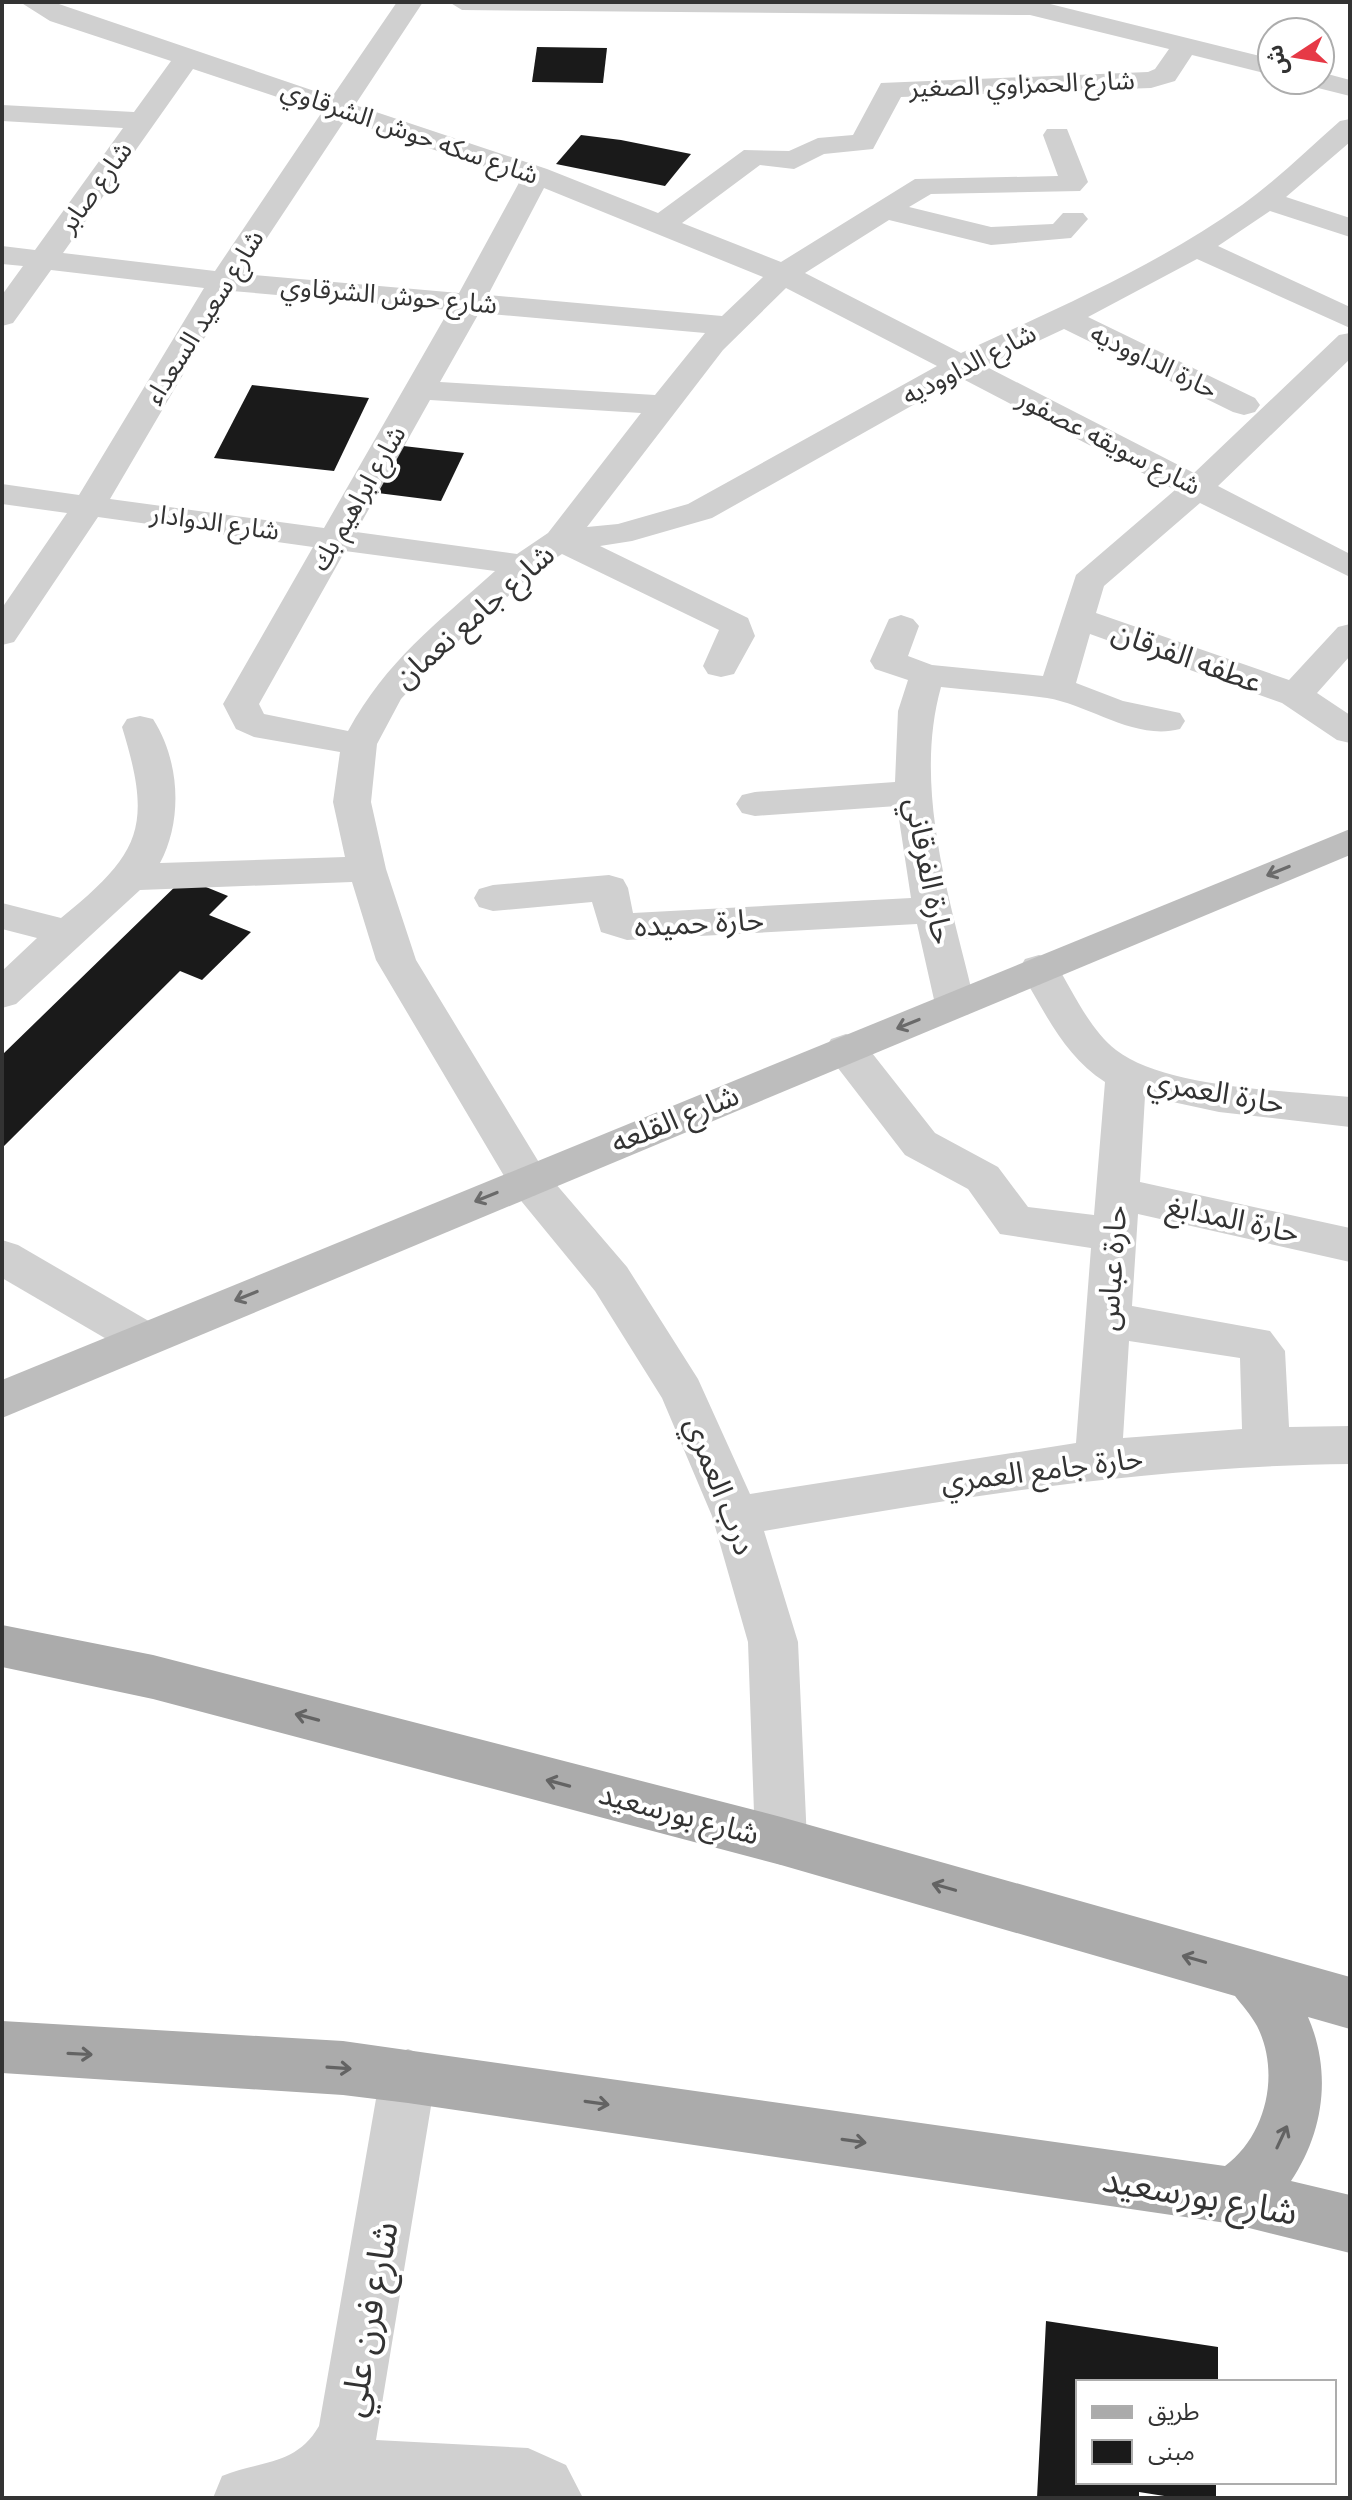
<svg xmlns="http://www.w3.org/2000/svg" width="1352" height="2500" font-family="Karla,'Noto Sans Arabic',sans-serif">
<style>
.building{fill:#1a1a1a}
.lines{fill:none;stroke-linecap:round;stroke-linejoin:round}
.minor{fill:#d0d0d0;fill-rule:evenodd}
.secondary{fill:#bdbdbd;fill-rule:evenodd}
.primary{fill:#ababab;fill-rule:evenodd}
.oneway{stroke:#6a6a6a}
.oneway2{stroke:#636363}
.labels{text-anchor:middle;stroke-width:8;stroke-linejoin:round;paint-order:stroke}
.far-street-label{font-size:26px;fill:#333;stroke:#fff}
.street-label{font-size:30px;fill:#333;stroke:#fff}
.near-street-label{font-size:36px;fill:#333;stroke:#fff}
</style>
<rect width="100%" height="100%" fill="#fff"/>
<g class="building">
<polygon points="537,47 607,48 603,83 532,82"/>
<polygon points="581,135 621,140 691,154 665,186 556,164"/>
<polygon points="252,385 369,398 334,471 214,458"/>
<polygon points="386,444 464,453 441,501 362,491"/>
<polygon points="184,878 228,896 209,915 251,932 202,980 180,971 2,1148 2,1055"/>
<polygon points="1046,2321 1218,2347 1218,2382 1078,2382 1078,2482 1216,2482 1216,2498 1177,2498 1139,2492 1139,2498 1037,2498"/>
</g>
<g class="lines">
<g class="minor">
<path d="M20 2H53L332 97 397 2H423L355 105 547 169 658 213 744 150 789 151 818 138 853 135 881 83 1148 72 1155 69 1169 49 1030 15 462 10 449 2H1042L1272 59V75L1192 55 1175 81 1151 88 901 97 873 149 824 154 794 169 760 165 682 223 781 262 915 179 1058 176 1043 135 1047 129H1067L1088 182 1080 191 931 194 909 207 991 227 1053 224 1063 213H1083L1088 219 1071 238 991 245 889 220 805 273 961 353C1056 309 1156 266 1242 205 1277 180 1308 149 1340 121L1350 119V142L1286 197 1350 218V237L1270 211 1218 246 1350 307V328L1197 259 1088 317 1255 398 1260 405 1255 412 1244 415 1233 412 1064 329 985 366 1194 473 1339 335 1350 333V359L1218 486 1350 554V577L1200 503 1104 586 1096 613 1289 680 1338 627 1350 624V656L1317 693 1350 715V743L1337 740 1282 703 1090 634 1076 683 1123 701 1180 713 1185 721 1180 729C1135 741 1090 705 1047 698 1013 693 977 691 941 687 912 791 952 904 975 1004L969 1014 955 1018 941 1014 935 1004 917 924 627 940 601 932 592 902 493 911 479 907 474 898 479 889 493 885 609 875 623 879 628 888 633 913 911 898 897 806 755 816 742 813 736 804 742 795 755 792 895 782 898 711 908 680 875 669 870 661 889 619 901 615 913 619 919 626 908 656 932 665 1043 676 1076 575 1175 490 961 378 712 518 632 541 600 546 748 618 755 636 734 674 721 677 708 674 703 666 719 630 562 554 535 572 436 661 401 699 377 744 371 802 386 869 416 960 543 1169 627 1267 698 1379 750 1494 1076 1443 1091 1248 1000 1234 968 1189 905 1155 831 1059 825 1049 831 1039 846 1034 861 1039 935 1133 998 1167 1028 1207 1094 1215 1105 1082C1063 1055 1044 1010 1019 969L1025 959 1039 955 1053 959C1072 989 1088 1028 1116 1050 1165 1088 1288 1091 1350 1097V1127L1219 1112 1145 1096 1140 1182 1350 1228V1262L1138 1214 1132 1306 1270 1331 1285 1351 1289 1427 1350 1426V1464C1151 1466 960 1497 764 1531L798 1642 807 1841 800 1858 781 1865 762 1858 755 1841 748 1642 712 1516 662 1398 595 1291 513 1191 376 960 352 882 140 890 16 1004 2 1008V971L37 938 2 929V903L61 918C141 853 153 827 122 727L127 719 140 716 153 719C180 761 183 820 160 863L345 857 333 802 340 752 254 737 236 729 223 704 313 547 98 517 14 642 2 645V608L67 513 2 504V484L79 495 204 288 51 270 13 323 2 326V295L23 266 2 264V246L35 250 123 128 2 121V105L134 112 171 61 50 21ZM193 69 322 112 215 271 63 253ZM345 120 521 179 459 293 243 274ZM544 188 763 277 722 316 488 295ZM786 288 937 366 688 504 618 524 587 527 723 350ZM232 291 449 310 324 528 110 499ZM479 313 705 333 655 395 440 382ZM430 400 641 413 548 533 517 554 356 532ZM345 551 495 571C436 624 387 660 348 731L264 714 259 704ZM1129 1341 1240 1358 1242 1429 1123 1438Z"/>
<polygon points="1320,72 1350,80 1350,96 1310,86 1306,80 1320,80"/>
<polygon points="2,1240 18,1245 159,1327 166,1339 159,1351 143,1357 127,1351 2,1278"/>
<path d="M408 2049 428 2057 436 2076 376 2440 528 2448 566 2465 583 2498H213L222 2476C261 2460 296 2466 319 2426L380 2076 388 2057Z"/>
</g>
<polygon class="secondary" points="1350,829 1350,855 2,1418 2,1380"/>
<path class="primary" d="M2 1625 153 1655 781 1817 1350 1977V2029L1308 2017C1332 2072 1324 2132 1291 2181L1350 2195V2253L1233 2224 408 2103 343 2095 2 2073V2021L343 2041 1225 2166C1266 2136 1281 2073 1257 2026 1251 2015 1242 2005 1235 1996L781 1865 153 1699 2 1667Z"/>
</g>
<defs><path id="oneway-shaft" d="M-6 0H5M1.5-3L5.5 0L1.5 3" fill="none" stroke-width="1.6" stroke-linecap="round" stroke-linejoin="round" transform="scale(2)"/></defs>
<g class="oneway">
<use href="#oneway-shaft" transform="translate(1278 871) rotate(158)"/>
<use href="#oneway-shaft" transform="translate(908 1024) rotate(158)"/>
<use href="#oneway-shaft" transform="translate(486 1197) rotate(158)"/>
<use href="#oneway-shaft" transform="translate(246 1296) rotate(158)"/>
</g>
<g class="oneway2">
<use href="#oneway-shaft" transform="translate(307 1717) rotate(-165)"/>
<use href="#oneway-shaft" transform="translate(558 1783) rotate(-165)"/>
<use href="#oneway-shaft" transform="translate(944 1887) rotate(-164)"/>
<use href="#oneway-shaft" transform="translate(1194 1959) rotate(-164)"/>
<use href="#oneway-shaft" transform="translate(80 2054) rotate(3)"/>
<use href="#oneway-shaft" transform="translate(339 2068) rotate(4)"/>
<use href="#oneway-shaft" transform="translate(597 2103) rotate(8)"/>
<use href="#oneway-shaft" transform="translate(1282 2137) rotate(-65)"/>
<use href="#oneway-shaft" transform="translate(854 2141) rotate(8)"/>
</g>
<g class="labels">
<g class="far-street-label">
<text transform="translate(1022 84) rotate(-2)" y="9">شارع الحمزاوي الصغير</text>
<text transform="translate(410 132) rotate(19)" y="9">شارع سكه حوش الشرقاوي</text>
<text transform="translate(95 187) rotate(-54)" y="9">شارع صابر</text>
<text transform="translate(389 295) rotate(5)" y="9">شارع حوش الشرقاوي</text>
<text transform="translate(204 317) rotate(-58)" y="9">شارع سعيد السعداء</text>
<text transform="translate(1154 361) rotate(26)" y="9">حارة الداووديه</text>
<text transform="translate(969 364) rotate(-27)" y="9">شارع الداووديه</text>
<text transform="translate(1109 442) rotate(27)" y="9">شارع سويقه عصفور</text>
<text transform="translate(358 498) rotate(-60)" y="9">شارع ابراهيم بك</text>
<text transform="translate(215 522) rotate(8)" y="9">شارع الدوادار</text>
</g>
<g class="street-label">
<text transform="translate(474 616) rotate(-41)" y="10">شارع جامع نعمان</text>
<text transform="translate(1187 657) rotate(20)" y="10">عطفه الفرقان</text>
<text transform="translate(929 871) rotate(79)" y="10">حارة الفرقاني</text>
<text transform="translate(699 923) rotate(-3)" y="10">حارة حميده</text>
<text transform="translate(1216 1092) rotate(10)" y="10">حارة العمري</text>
<text transform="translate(675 1119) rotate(-22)" y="10">شارع القلعه</text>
<text transform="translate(1233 1219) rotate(12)" y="10">حارة المدابغ</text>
<text transform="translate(1112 1268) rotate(-86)" y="10">حارة عباس</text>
<text transform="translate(1042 1470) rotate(-7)" y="10">حارة جامع العمري</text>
<text transform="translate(720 1486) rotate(69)" y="10">درب العمري</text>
<text transform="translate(679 1814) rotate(15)" y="10">شارع بورسعيد</text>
</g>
<g class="near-street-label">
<text transform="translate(1200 2195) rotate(10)" y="13">شارع بورسعيد</text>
<text transform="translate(368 2319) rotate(-80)" y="13">شارع فرن علي</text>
</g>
</g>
<rect width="1352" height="2500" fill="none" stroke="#333333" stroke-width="8"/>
<rect x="1076" y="2380" width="260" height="104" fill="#ffffff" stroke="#adadad" stroke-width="2"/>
<rect x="1092" y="2406" width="40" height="12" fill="#ababab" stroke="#adadad" stroke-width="2"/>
<text x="1148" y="2420" font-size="24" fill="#333333">طريق</text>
<rect x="1092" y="2440" width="40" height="24" fill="#1a1a1a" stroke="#adadad" stroke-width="2"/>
<text x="1148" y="2460" font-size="24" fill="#333333">مبنى</text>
<g transform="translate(1296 56) rotate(258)"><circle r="38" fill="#ffffff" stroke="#adadad" stroke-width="2"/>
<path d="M0-6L14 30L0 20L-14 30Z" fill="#e63946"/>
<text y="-12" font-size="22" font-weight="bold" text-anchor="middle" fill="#333333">ش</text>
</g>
</svg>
